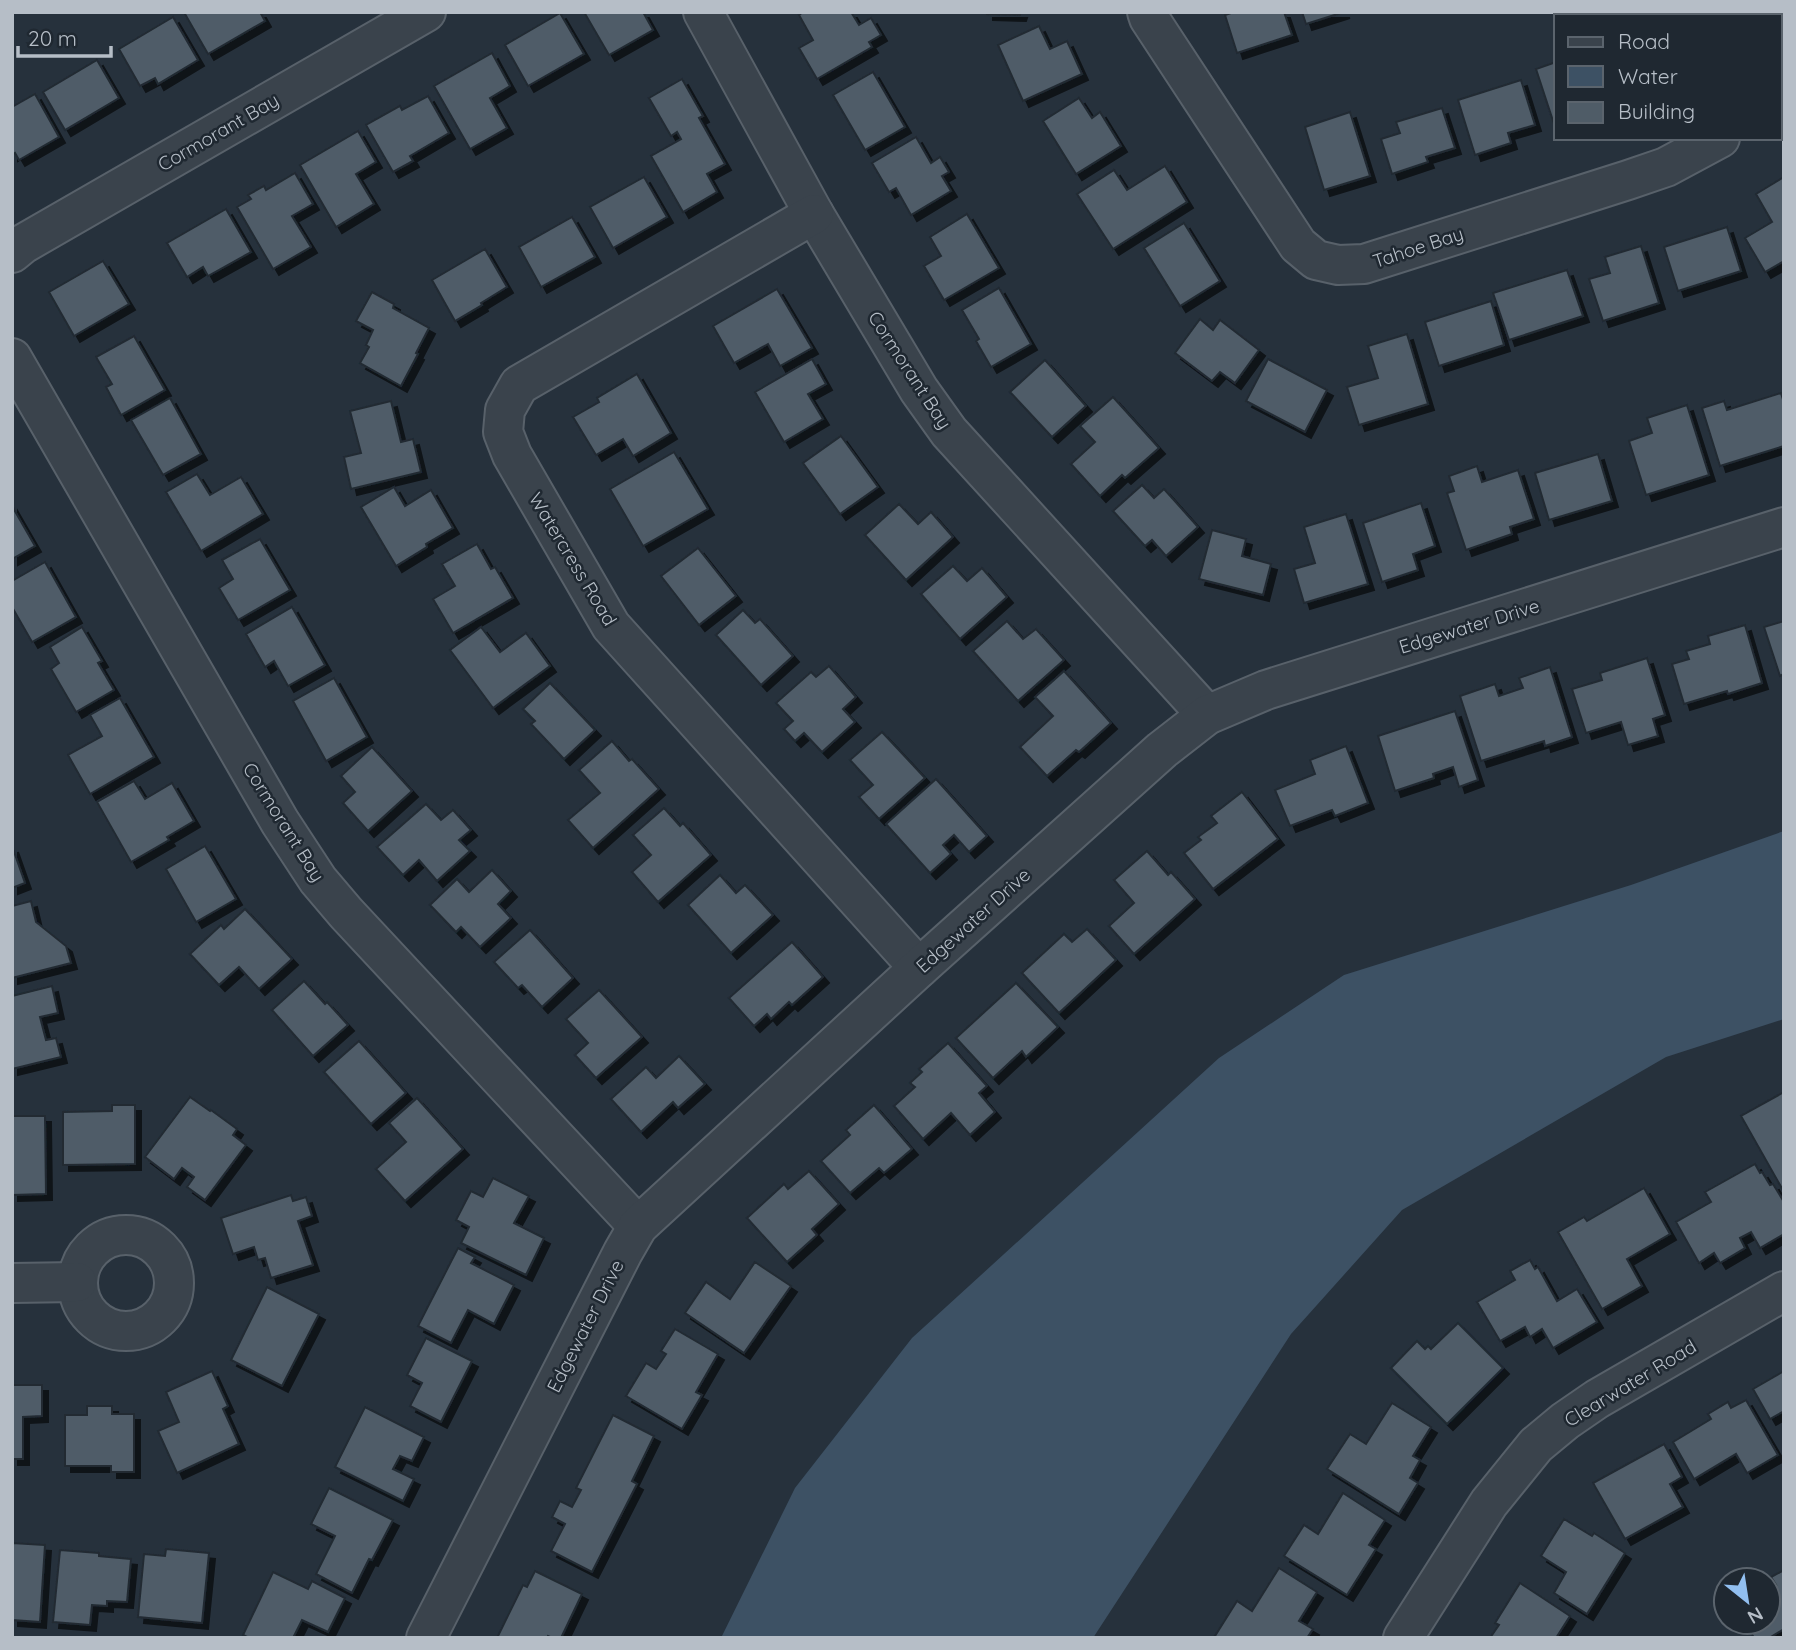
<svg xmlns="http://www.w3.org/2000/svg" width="1796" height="1650" font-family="Quicksand,sans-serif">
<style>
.water{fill:#3d5164}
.building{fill:#4f5c67;stroke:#212a33;stroke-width:2;filter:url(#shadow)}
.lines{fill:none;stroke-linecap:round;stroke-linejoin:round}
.minor-casing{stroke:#58616a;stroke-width:42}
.minor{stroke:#3a434c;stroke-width:38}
.labels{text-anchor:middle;stroke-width:5;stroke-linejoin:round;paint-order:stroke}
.street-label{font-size:19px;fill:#b6bec7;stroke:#1f2831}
</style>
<defs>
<filter id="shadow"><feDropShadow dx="6" dy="6" stdDeviation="0" flood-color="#0009"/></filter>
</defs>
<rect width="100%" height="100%" fill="#26313c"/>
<polygon class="water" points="1784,831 1784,1019 1666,1057 1402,1210 1291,1334 1093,1638 721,1638 795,1488 912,1338 1219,1058 1344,975 1631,885"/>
<g class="building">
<polygon points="188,12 260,12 265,21 208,54 185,14"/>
<polygon points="584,12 643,12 653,30 609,55"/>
<polygon points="803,12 851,12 859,25 871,18 881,35 869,42 872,47 817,79 799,48 813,40 799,15"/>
<polygon points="987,12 1021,12 1020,15 987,14"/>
<polygon points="1234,12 1284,12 1292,35 1237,53 1225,15"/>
<polygon points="1302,12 1344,12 1306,24"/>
<polygon points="1682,12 1752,12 1754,16 1684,16"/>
<polygon points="560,13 584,54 528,86 505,45"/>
<polygon points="173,17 198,60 158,84 155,78 140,86 119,49"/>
<polygon points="1039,26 1050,49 1067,41 1082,74 1023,101 998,45"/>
<polygon points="492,53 510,86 490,98 507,128 470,149 434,86"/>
<polygon points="97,60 119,98 65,130 43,92"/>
<polygon points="1556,62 1556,130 1536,69"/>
<polygon points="873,72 905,127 865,150 833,95"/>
<polygon points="682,79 703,116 699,118 725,164 707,174 717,192 683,212 651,156 681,139 677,132 671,136 649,98"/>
<polygon points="1521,80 1535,125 1508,133 1511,143 1475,155 1458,100"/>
<polygon points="35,94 59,137 19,160 15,153 12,155 12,107"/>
<polygon points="428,96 449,133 410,156 413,161 393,172 366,125 400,106 402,110"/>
<polygon points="1079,98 1092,118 1100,112 1121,146 1076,174 1043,121"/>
<polygon points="1442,108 1455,148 1426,157 1428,162 1392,174 1381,139 1400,133 1396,122"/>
<polygon points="1350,112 1370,176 1324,190 1305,127"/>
<polygon points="358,131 376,162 356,174 374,204 336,227 300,165"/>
<polygon points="916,137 931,163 940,157 949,172 942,176 951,191 911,215 896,188 889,192 872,163"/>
<polygon points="1165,166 1187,202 1113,249 1077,194 1114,170 1127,190"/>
<polygon points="295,173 313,204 292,216 311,247 273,269 237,207 251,199 248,195 264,186 266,190"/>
<polygon points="644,177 667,217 613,248 590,207"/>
<polygon points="1784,177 1784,261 1765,272 1745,238 1772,222 1756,194"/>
<polygon points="226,209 251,252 208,276 203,267 187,277 167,243"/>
<polygon points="967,214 999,268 944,300 924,266 941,256 930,237"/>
<polygon points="572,217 595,257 541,287 519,247"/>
<polygon points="1184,223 1220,281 1180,306 1144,248"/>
<polygon points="1727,227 1741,271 1678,291 1664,247"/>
<polygon points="1641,246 1659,303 1603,321 1589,279 1610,273 1605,257"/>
<polygon points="485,249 507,287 481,303 482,305 455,321 432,280"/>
<polygon points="103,261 129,304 74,336 49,292"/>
<polygon points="1567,270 1583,316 1509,340 1493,293"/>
<polygon points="999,288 1031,344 991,367 976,341 979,339 962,310"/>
<polygon points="777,289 812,348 780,366 768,344 734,363 713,326"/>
<polygon points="372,292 394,304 393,308 429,328 416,353 418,354 401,386 360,363 369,347 366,345 373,330 356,321"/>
<polygon points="1491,301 1504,345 1439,366 1425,322"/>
<polygon points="1200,319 1213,330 1220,320 1259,350 1235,383 1220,372 1212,381 1175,353"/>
<polygon points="1407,334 1428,404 1359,425 1347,387 1378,378 1368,346"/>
<polygon points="134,336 165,390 121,415 106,387 112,384 96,357"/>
<polygon points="812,359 826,384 808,394 823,419 784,442 755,392"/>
<polygon points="1268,359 1327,390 1305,432 1246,401"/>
<polygon points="1045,360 1086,406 1052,437 1010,392"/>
<polygon points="637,374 671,433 633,456 623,439 596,455 573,417 599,402 597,398"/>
<polygon points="1781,393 1784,403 1784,446 1720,466 1702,408 1724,401 1727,410"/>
<polygon points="1113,397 1159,448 1125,478 1122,475 1100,496 1071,464 1095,442 1080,426"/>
<polygon points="170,398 201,454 163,475 131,420"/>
<polygon points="391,401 401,442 413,439 421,472 351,489 344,457 361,453 350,411"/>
<polygon points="1687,405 1709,475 1646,495 1629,441 1652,433 1647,418"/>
<polygon points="841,436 878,487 840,514 803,463"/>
<polygon points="674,452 708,509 643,546 610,489"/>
<polygon points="1598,454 1612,501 1549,520 1535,473"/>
<polygon points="1477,466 1482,482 1518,470 1534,519 1510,527 1512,534 1466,550 1447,493 1454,491 1449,476"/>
<polygon points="197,474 210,495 241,477 263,514 201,551 166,492"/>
<polygon points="1142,485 1154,498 1164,489 1198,527 1166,556 1152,540 1145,546 1113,511"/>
<polygon points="394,487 405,506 431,490 453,528 426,544 427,547 396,566 361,507"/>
<polygon points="1421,503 1435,546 1413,554 1418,570 1382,582 1363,523"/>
<polygon points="899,504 918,524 931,512 953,537 906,580 865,535"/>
<polygon points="12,506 35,546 12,559"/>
<polygon points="1346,514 1368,584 1304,603 1294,569 1315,563 1304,527"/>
<polygon points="1212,530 1246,539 1242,556 1271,564 1263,595 1199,579"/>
<polygon points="260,539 290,590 238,620 219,588 233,579 222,560"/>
<polygon points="477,544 491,569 495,567 513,598 453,633 433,599 455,586 442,564"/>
<polygon points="698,548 736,596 699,625 661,576"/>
<polygon points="45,562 76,617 32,642 12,607 12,581"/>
<polygon points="953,566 967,581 982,568 1007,597 960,639 921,594"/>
<polygon points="292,607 325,665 288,686 274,661 265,667 246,634"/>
<polygon points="743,610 755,623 760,619 793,656 761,685 716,635"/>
<polygon points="1007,621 1023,639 1036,629 1064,660 1018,701 973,651"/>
<polygon points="1784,621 1784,674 1780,676 1764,627"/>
<polygon points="1745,625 1762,683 1728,694 1727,691 1684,704 1672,664 1689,659 1686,651 1710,644 1708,636"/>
<polygon points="82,627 102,661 98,663 114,690 76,712 51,669 59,663 50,647"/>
<polygon points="481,627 500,652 526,633 550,666 493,708 450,650"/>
<polygon points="1647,658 1665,715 1653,719 1658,736 1628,745 1621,722 1586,733 1572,689 1602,680 1600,673"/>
<polygon points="829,666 856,697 843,709 855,722 822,752 804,733 795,741 784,729 793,721 776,703 811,672 816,677"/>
<polygon points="1550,667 1572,737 1545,746 1544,741 1481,761 1460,696 1495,684 1499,696 1523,688 1519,678"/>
<polygon points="1064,671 1111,723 1079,752 1076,750 1047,776 1020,747 1053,716 1035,697"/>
<polygon points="334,678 367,737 326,761 293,701"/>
<polygon points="550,683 595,730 564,759 531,724 535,721 523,709"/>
<polygon points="120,698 154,757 90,794 68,755 102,736 90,715"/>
<polygon points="1455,711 1478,780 1459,787 1453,767 1433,774 1434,778 1395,791 1378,736"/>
<polygon points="882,732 925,778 879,819 859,797 873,785 850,760"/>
<polygon points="612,741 629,761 632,759 659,789 593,848 568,820 600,793 579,770"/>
<polygon points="1346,746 1368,803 1335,816 1332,810 1290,826 1275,790 1315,774 1310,760"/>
<polygon points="372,747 412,791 368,831 343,803 355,792 341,776"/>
<polygon points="936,779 987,836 969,852 954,835 943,845 951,854 930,873 886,824"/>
<polygon points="134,781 145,799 172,783 194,821 167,837 169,840 131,862 97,802"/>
<polygon points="1242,792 1278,839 1213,889 1184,853 1201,840 1198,837 1217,823 1211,816"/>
<polygon points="426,804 441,820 453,810 471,830 459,840 470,851 437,881 419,860 403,875 377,847"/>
<polygon points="664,808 680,826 683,823 711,855 658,902 632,872 651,855 633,835"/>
<polygon points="12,846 25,883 12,888"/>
<polygon points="205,846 236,899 196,922 166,869"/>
<polygon points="1147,851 1168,875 1171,872 1195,899 1134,954 1109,926 1134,903 1114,880"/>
<polygon points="492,870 511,891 498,904 511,918 480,947 461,927 456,932 430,905 457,879 469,892"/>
<polygon points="720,875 736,893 745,885 773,915 731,953 688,905"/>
<polygon points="31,901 36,922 66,946 71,963 12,978 12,906"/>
<polygon points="245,909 292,959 259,989 239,967 219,985 190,954 221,925 224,929"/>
<polygon points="1087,929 1116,960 1059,1013 1022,973 1064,934 1072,942"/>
<polygon points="530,930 573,978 542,1007 522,985 518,988 494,962"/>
<polygon points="792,942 823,977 792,1005 789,1002 771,1019 767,1014 754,1026 729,998"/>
<polygon points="304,981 325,1004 327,1002 348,1025 313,1056 272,1010"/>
<polygon points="1016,983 1058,1027 1026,1057 1022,1051 993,1078 956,1038"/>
<polygon points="52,986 58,1013 40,1017 46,1040 56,1038 61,1057 12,1069 12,996"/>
<polygon points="599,990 642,1037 596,1078 575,1055 588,1043 566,1019"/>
<polygon points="359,1041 406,1093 371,1124 324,1072"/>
<polygon points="948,1043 987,1086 979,1093 995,1112 970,1135 951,1113 923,1139 894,1106 915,1087 910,1083 922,1072 919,1069"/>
<polygon points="679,1056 705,1084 678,1108 673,1102 641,1132 611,1099 646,1067 656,1078"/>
<polygon points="1784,1092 1784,1192 1741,1116"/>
<polygon points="190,1097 210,1111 211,1110 237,1129 233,1135 246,1145 205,1200 187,1187 194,1177 182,1168 174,1179 145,1157"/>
<polygon points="417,1098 463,1149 405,1201 376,1169 406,1142 389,1123"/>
<polygon points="112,1105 135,1105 135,1164 63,1165 63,1112 112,1111"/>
<polygon points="874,1105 912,1149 884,1173 879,1168 850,1193 821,1161 850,1135 846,1130"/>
<polygon points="12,1116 45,1116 46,1194 12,1195"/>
<polygon points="1755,1164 1760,1173 1762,1172 1770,1185 1773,1184 1784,1202 1784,1234 1760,1248 1751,1232 1740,1238 1745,1248 1720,1263 1714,1253 1699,1263 1676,1222 1711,1202 1705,1192"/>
<polygon points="809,1171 839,1204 812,1229 817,1235 787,1262 747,1218 784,1184 788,1189"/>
<polygon points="493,1178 529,1196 514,1223 544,1238 526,1275 461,1243 469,1227 456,1220 471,1191 483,1197"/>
<polygon points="1644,1188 1670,1234 1627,1259 1642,1286 1602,1309 1558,1232 1584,1217 1587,1221"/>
<polygon points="291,1195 293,1201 306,1197 312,1216 298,1221 313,1265 271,1278 265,1258 258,1260 254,1247 233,1254 221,1218"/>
<polygon points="458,1248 475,1257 471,1263 514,1285 494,1324 468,1310 451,1343 418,1326"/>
<polygon points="1530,1260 1535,1269 1538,1267 1557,1301 1577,1289 1597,1322 1553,1348 1542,1329 1530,1337 1525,1327 1500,1341 1477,1302 1515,1280 1510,1271"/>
<polygon points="755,1262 791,1286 744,1353 685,1313 706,1282 730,1299"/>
<polygon points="267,1287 319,1314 282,1386 231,1360"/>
<polygon points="1458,1323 1503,1368 1447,1424 1391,1368 1417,1341 1425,1349 1428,1346 1431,1349"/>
<polygon points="675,1329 718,1354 696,1392 702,1395 682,1429 626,1396 646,1363 656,1369 666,1354 661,1351"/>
<polygon points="426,1338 472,1361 441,1422 410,1406 422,1383 407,1375"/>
<polygon points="212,1371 228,1406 223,1409 239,1444 177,1473 158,1431 179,1422 166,1392"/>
<polygon points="1784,1371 1784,1411 1770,1419 1753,1389"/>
<polygon points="12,1385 42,1385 42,1416 23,1417 23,1459 12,1459"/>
<polygon points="1746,1400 1778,1455 1747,1473 1736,1454 1694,1479 1673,1442 1711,1419 1708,1414 1728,1402 1731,1408"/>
<polygon points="1392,1403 1431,1427 1413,1456 1420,1460 1410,1478 1418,1483 1399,1514 1327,1469 1350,1434 1366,1444"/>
<polygon points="87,1406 112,1406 112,1414 134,1414 134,1472 111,1472 111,1466 65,1466 65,1415 87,1415"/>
<polygon points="365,1407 424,1437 412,1461 400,1456 393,1469 414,1479 403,1501 335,1467"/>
<polygon points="613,1415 654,1436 632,1481 637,1484 592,1572 551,1551 565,1524 552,1517 560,1501 572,1507 581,1490 576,1488"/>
<polygon points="1664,1444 1682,1477 1670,1484 1683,1507 1625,1539 1593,1483"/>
<polygon points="329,1488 393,1520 372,1560 369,1559 352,1593 316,1574 335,1536 311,1524"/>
<polygon points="1343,1493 1385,1520 1369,1545 1376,1549 1347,1595 1284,1556 1304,1525 1318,1534"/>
<polygon points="1564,1519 1592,1536 1594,1533 1625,1553 1587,1614 1554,1593 1566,1572 1541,1556"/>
<polygon points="12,1543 45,1545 40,1622 12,1620"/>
<polygon points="166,1549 209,1553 202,1623 138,1617 144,1554 165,1556"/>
<polygon points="60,1550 99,1553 99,1556 131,1559 127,1602 107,1601 107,1606 92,1605 90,1625 53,1622"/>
<polygon points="1279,1568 1317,1592 1299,1621 1313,1629 1307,1638 1218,1638 1215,1636 1237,1601 1252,1611"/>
<polygon points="1784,1570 1784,1629 1769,1638 1754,1638 1745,1622 1768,1622 1768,1590 1776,1585 1771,1577"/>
<polygon points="535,1571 582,1594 561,1638 552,1638 548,1636 547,1638 497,1638 523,1585 527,1587"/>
<polygon points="273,1572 308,1589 312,1581 345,1598 328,1632 302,1620 293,1638 249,1638 243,1635"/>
<polygon points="1520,1583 1570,1616 1556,1638 1490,1638 1499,1625 1495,1623"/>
</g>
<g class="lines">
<defs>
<g id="minor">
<polyline points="703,12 814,214 919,390 949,432 1207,715"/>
<polyline points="1147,12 1149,18 1298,245 1316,260 1338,265 1364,264 1628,180 1666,167 1720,138"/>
<polyline points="1780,103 1784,101"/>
<polyline points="814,214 519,385 505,410 503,432 512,455 611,626 919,968"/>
<polyline points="12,253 23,244 426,12"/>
<polyline points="12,358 280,822 318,880 346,913 638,1226"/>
<circle cx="126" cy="1283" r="48"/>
<polyline points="12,1283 77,1282"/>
<polyline points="426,1638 623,1252 638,1226 919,968 1162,750 1207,715 1266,690 1784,527"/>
<polyline points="1403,1638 1489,1503 1536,1445 1565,1421 1597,1399 1784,1291"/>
</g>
</defs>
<use href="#minor" class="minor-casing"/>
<use href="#minor" class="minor"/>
</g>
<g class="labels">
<g class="street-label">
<text transform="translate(218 132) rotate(-30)" y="7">Cormorant Bay</text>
<text transform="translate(1418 247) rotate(-18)" y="7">Tahoe Bay</text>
<text transform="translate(910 370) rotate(57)" y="7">Cormorant Bay</text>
<text transform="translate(573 559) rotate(59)" y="7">Watercress Road</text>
<text transform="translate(1469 626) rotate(-17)" y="7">Edgewater Drive</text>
<text transform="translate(284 822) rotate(58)" y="7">Cormorant Bay</text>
<text transform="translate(973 920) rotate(-42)" y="7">Edgewater Drive</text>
<text transform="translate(585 1326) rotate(-63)" y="7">Edgewater Drive</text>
<text transform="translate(1630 1383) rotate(-31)" y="7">Clearwater Road</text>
</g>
</g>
<rect width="1796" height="1650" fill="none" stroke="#b6bec7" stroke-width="28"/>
<rect x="1554" y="14" width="228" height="126" fill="#1f2831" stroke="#5b646d" stroke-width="2"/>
<rect x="1568" y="37" width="35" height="10" fill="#3a434c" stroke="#5b646d" stroke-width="2"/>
<text x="1618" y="49" font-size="21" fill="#b6bec7">Road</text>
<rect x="1568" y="66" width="35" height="21" fill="#3d5164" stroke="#5b646d" stroke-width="2"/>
<text x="1618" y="84" font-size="21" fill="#b6bec7">Water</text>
<rect x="1568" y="102" width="35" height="21" fill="#4f5c67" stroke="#5b646d" stroke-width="2"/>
<text x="1618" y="119" font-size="21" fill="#b6bec7">Building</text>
<g transform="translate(1747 1601) rotate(150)"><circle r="33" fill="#1f2831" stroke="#5b646d" stroke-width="2"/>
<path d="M0-5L12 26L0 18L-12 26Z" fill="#92bff0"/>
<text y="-10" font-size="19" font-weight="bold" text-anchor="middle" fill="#b6bec7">N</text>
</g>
<path d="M18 46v10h93v-10" fill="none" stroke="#b6bec7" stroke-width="3.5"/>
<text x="28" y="46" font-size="21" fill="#b6bec7" stroke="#1f2831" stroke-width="5" paint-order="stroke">20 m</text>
</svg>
